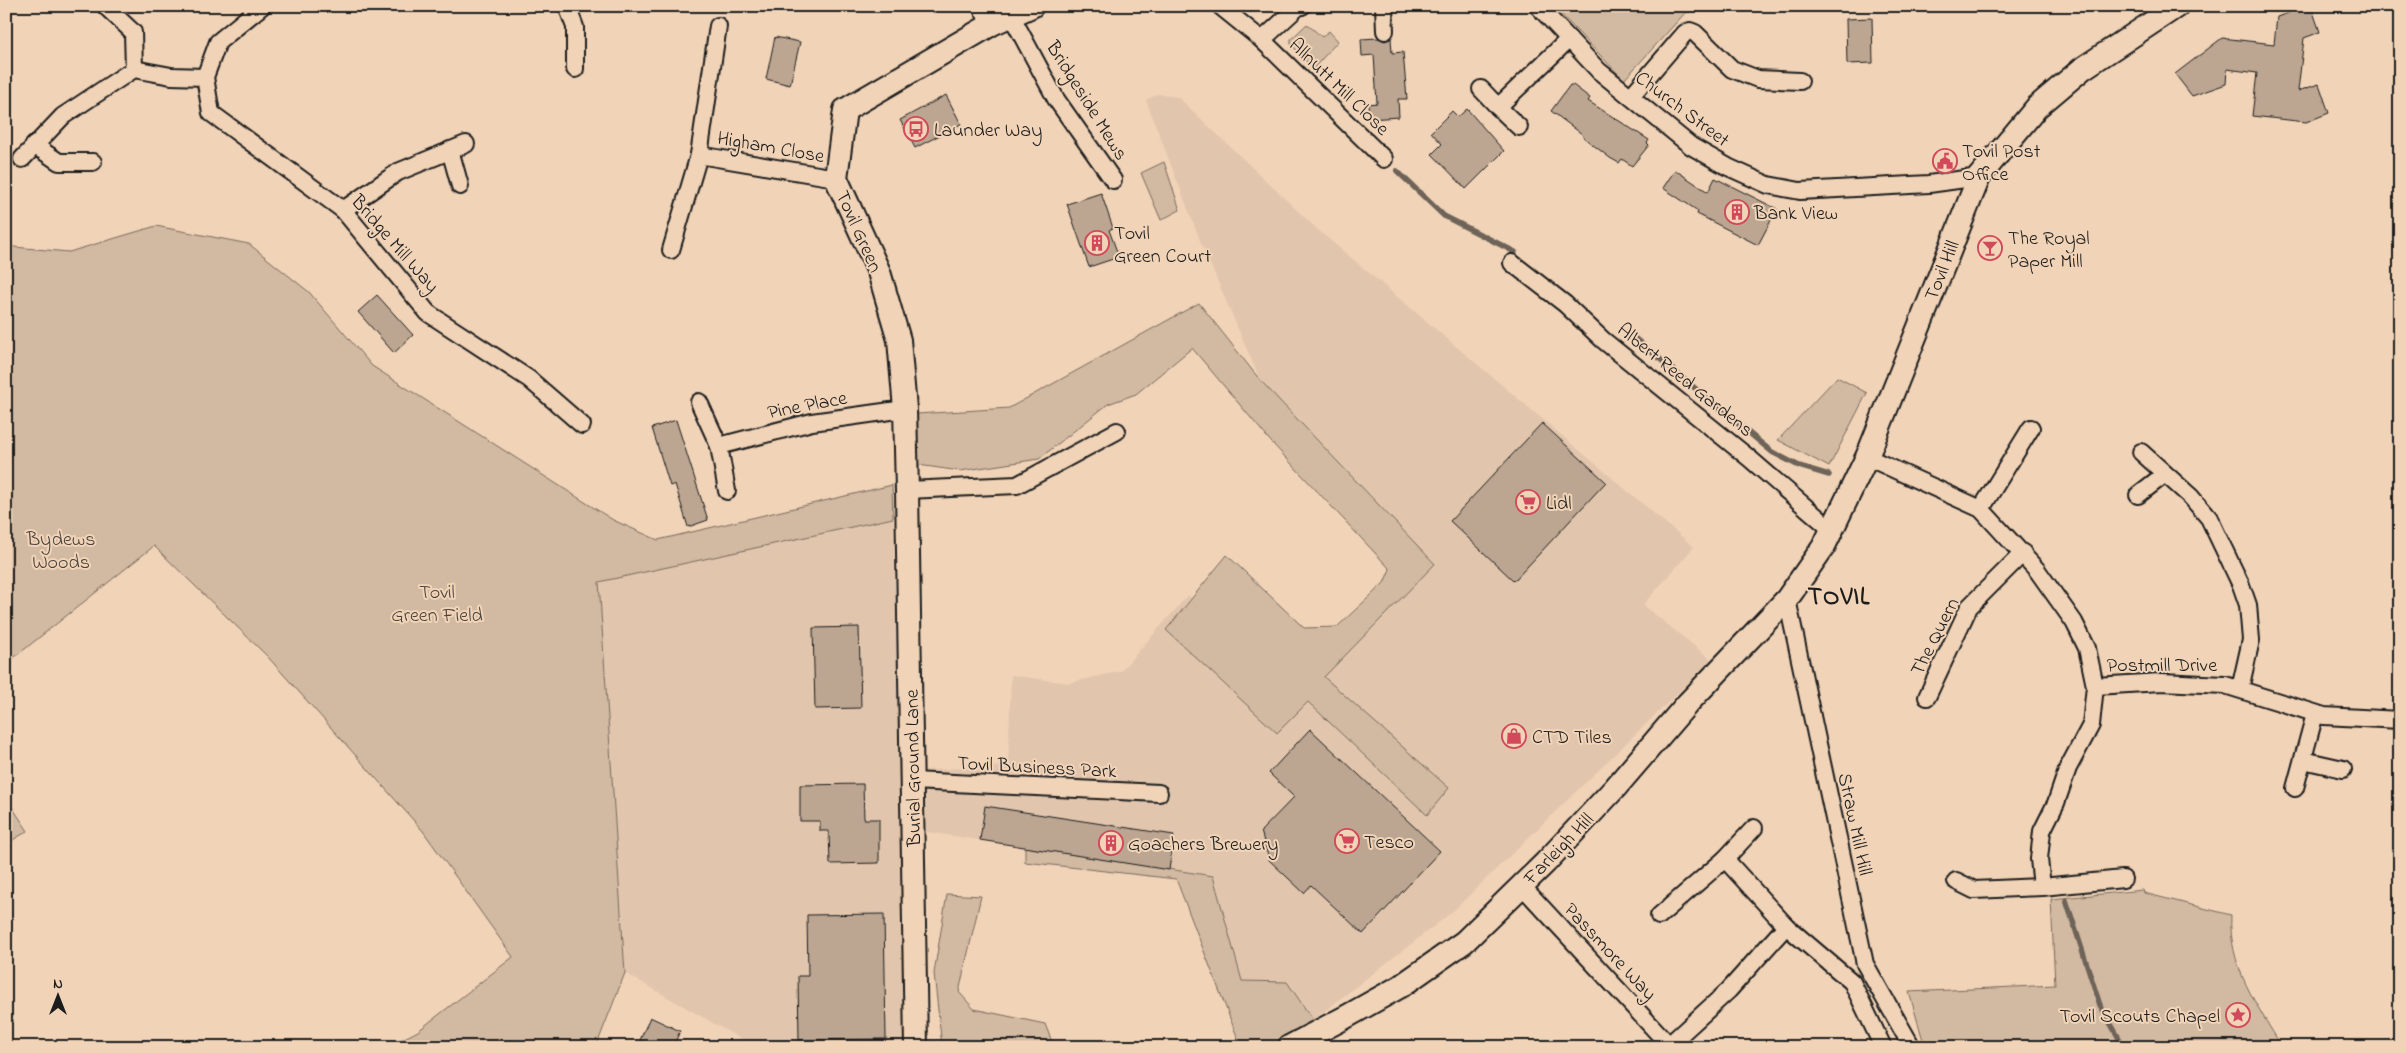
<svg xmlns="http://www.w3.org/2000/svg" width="2406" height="1053" font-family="'Indie Flower',sans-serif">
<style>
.built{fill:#e1c6ad}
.green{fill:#d2b9a1;stroke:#776a5e}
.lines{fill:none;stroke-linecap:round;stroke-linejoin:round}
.stream{stroke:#6e6358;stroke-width:5.5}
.building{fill:#bca692;stroke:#1c1c1c}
.street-casing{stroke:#1c1c1c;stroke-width:20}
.secondary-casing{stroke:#1c1c1c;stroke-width:26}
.street{stroke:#f1d4b8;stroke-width:16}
.secondary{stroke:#f1d4b8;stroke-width:22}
.labels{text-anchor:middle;stroke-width:4;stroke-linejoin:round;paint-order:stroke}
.street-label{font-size:20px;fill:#1c1c1c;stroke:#f1d4b8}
.poi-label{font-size:20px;fill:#1c1c1c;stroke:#f1d4b8;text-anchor:start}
.park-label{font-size:20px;fill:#4a433d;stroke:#f1d4b8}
.district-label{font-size:25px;font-weight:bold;letter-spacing:1px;fill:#1c1c1c;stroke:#f1d4b8}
</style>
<rect width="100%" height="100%" fill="#f1d4b8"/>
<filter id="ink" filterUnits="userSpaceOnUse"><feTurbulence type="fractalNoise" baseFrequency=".02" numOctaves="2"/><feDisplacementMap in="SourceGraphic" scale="10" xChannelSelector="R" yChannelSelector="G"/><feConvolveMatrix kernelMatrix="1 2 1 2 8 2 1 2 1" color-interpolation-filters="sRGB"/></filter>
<g filter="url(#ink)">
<g class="built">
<polygon points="1158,94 1178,97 1317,229 1694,547 1643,605 1712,660 1451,913 1313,1020 1287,982 1242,981 1213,876 926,832 925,770 1008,766 1011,675 1069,683 1121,671 1188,595 1293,689 1435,564 1260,380 1199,238 1146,100"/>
<polygon points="893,518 909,1047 755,1047 625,973 599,582"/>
</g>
<g class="green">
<polygon points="1553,6 1718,6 1685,13 1624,80"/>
<polygon points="1307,24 1322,37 1329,31 1338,41 1313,69 1291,44 1291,39"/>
<polygon points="1164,162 1180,210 1161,220 1141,173"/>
<polygon points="156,226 249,244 309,292 372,366 613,520 658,540 892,485 893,518 599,582 625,973 596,1047 387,1047 418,1031 513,957 423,831 267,656 154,546 6,664 6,240 14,247 69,252"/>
<polygon points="1199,303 1260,380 1435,564 1324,677 1449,788 1427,815 1308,702 1277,733 1166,630 1227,555 1304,628 1337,627 1384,583 1390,569 1272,443 1192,348 1136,394 1108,404 1039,459 960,471 918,465 917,414 1009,408"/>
<polygon points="1837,377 1867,393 1829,467 1778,440"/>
<polygon points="6,798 28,831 6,844"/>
<polygon points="1025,847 1213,876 1242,981 1287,982 1313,1020 1310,1028 1272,1047 1234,1047 1240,1044 1176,879 1025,862"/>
<path d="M2143 890 2144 893 2231 915C2228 966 2257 1005 2282 1047H1925L1909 992 2055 985 2051 899Z"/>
<polygon points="947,894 981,896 959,992 974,1009 1045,1024 1054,1047 942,1047 934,973"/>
</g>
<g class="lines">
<g class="stream">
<polyline points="1397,171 1444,216 1515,252"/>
<polyline points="1631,335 1772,452 1799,466 1829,475"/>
<polyline points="2066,900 2100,1005 2124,1047"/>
</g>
</g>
<g class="building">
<polygon points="2308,6 2311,6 2320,32 2304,38 2298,91 2319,84 2329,113 2306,122 2252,116 2257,73 2227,69 2226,84 2192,96 2175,74 2222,38 2274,44 2277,17"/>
<polygon points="1872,18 1873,63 1847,64 1846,19"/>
<polygon points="775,37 800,42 790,85 766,79"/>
<polygon points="1378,38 1385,41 1391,38 1392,53 1403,52 1407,99 1398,99 1399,117 1369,119 1368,104 1377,103 1374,55 1362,56 1361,39"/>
<polygon points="1570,85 1573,85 1590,98 1588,101 1649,140 1647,143 1649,145 1632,166 1622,159 1619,163 1610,158 1583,137 1582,134 1551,111"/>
<polygon points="946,95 961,124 915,148 900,120"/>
<polygon points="1467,109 1504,151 1466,189 1432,154 1442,144 1431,132 1452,111 1458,117"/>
<polygon points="1675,170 1708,192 1715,178 1777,209 1758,245 1697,214 1698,211 1663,188"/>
<polygon points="1101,193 1113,228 1109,230 1119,257 1089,267 1067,204"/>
<polygon points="377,295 413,335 394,353 358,312"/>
<polygon points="676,420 708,520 688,527 675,484 670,486 652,428"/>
<polygon points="1542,423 1606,482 1514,581 1450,521"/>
<polygon points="859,627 861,708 815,709 813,628"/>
<polygon points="1310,729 1440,851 1363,934 1311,885 1304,893 1269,860 1261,831 1294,797 1269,773"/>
<polygon points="863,784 864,819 879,819 879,863 830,864 829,831 820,831 820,821 800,821 800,785"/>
<polygon points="985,806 1174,835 1169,870 980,840"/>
<polygon points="884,914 886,1039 799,1040 798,976 808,976 807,915"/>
<polygon points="650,1017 680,1031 673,1047 637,1047"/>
</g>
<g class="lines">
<defs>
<g id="street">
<polyline points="105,6 133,32 134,69"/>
<polyline points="262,6 218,42 205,77 211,113 343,210 428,313 529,379 582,425"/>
<polyline points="567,6 575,27 575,69"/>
<polyline points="980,6 992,24"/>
<polyline points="1220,6 1262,40 1384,159"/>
<polyline points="1384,6 1385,31"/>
<polyline points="1538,6 1599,71 1691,146 1728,167 1768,185 1800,191 1929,184 1979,177"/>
<polyline points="1012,17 1056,99 1113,180"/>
<polyline points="1262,40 1298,7 1302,6"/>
<polyline points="1481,89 1498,107"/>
<polyline points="1631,96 1685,33 1690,31 1695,33 1732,69 1758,79 1800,81"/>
<polyline points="1519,127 1498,107 1569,39"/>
<polyline points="34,145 59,162 93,162"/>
<polyline points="450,150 460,186"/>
<polyline points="699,155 836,178"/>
<polyline points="22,159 63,116 134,69 171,76 205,77"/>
<polyline points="343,210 398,172 466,144"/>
<polyline points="671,250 699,155 718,26"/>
<polyline points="1512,263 1565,304 1603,340 1749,458 1832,530"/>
<polyline points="699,402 719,446 727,491"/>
<polyline points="719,446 812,422 905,409"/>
<polyline points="2141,452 2191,497 2209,518 2241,585 2248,605 2251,640 2240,689"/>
<polyline points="1867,457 1981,509 2037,570 2074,622 2087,648 2095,686 2091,725 2068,768 2056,803 2042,831 2039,859 2042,887"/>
<polyline points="907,490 1017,485 1117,431"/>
<polyline points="2138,495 2165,474"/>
<polyline points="1981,509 2031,428"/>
<polyline points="1787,599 1865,964 1912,1047"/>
<polyline points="2095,686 2161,682 2225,685 2324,716 2400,720"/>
<polyline points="1927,697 1969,607 2023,553"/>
<polyline points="2303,760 2343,769"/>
<polyline points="913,781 1159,793"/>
<polyline points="2295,788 2315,714"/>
<polyline points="1725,859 1786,926 1852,982 1883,1047"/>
<polyline points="1956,881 1974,890 2042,887 2123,879"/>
<polyline points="1522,886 1669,1045 1667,1047"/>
<polyline points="1659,916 1725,859 1754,828"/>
<polyline points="1669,1045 1729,990 1786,926"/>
</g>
<g id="secondary">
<polyline points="916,1047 907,490 905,409 899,340 879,272 836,178 845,110 992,24 1032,6"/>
<polyline points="1289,1047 1344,1018 1401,986 1464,942 1545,863 1615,788 1688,703 1787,599 1824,546 1867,457 1979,177 2037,107 2082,69 2177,6"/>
</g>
</defs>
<use href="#street" class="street-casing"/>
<use href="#secondary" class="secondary-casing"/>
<use href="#street" class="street"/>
<use href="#secondary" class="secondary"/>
</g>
</g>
<defs>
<symbol id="bus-ring" viewBox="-11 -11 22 22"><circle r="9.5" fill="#f1d4b8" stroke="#d1495b" stroke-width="1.5"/><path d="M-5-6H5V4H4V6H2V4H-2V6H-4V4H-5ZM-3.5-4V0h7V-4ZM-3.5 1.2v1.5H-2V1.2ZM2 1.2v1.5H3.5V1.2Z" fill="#d1495b"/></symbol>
<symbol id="civic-ring" viewBox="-11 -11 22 22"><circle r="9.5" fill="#f1d4b8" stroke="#d1495b" stroke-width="1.5"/><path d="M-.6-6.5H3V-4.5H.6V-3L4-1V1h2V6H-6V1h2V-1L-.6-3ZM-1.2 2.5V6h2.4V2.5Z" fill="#d1495b"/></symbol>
<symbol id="building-ring" viewBox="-11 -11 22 22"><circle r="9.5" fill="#f1d4b8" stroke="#d1495b" stroke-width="1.5"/><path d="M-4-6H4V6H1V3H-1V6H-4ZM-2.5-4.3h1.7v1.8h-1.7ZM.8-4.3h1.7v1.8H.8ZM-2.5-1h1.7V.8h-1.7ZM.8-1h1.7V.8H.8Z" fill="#d1495b"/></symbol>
<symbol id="bar-ring" viewBox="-11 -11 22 22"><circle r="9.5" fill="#f1d4b8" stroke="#d1495b" stroke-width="1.5"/><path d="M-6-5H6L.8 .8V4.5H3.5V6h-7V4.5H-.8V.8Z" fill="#d1495b"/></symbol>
<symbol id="supermarket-ring" viewBox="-11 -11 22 22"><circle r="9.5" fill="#f1d4b8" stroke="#d1495b" stroke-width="1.5"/><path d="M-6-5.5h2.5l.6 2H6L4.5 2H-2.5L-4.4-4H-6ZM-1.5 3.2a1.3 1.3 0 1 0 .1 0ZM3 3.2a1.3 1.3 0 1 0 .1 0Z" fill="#d1495b"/></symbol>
<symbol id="shop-ring" viewBox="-11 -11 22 22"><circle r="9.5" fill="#f1d4b8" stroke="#d1495b" stroke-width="1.5"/><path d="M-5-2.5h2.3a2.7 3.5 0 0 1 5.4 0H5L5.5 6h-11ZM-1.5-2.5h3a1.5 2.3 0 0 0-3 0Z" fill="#d1495b"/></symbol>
<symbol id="sight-ring" viewBox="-11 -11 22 22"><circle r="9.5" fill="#f1d4b8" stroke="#d1495b" stroke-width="1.5"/><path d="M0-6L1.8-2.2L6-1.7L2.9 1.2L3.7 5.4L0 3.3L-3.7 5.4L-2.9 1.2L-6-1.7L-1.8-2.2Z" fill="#d1495b"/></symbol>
</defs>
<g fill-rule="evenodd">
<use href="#bus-ring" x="902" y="115" width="28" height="28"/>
<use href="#civic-ring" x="1931" y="147" width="28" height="28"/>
<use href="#building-ring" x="1723" y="198" width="28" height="28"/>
<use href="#building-ring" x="1083" y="229" width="28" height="28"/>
<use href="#bar-ring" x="1976" y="234" width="28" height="28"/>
<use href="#supermarket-ring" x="1514" y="488" width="28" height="28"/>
<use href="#shop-ring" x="1500" y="722" width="28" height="28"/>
<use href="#supermarket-ring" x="1333" y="827" width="28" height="28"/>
<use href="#building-ring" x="1097" y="829" width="28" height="28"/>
<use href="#sight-ring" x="2224" y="1001" width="28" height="28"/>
</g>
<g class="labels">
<g class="street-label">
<text transform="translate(1340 86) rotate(44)" y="7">Allnutt Mill Close</text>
<text transform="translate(1088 100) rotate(58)" y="7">Bridgeside Mews</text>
<text transform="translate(1683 108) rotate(37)" y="7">Church Street</text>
<text transform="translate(771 146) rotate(10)" y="7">Higham Close</text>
<text transform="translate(860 231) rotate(66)" y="7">Tovil Green</text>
<text transform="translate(396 243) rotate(49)" y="7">Bridge Mill Way</text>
<text transform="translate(1941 270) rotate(-68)" y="7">Tovil Hill</text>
<text transform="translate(1686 379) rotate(39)" y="7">Albert Reed Gardens</text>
<text transform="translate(807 404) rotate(-11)" y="7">Pine Place</text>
<text transform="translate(1934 636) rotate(-63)" y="7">The Quern</text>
<text x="2162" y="671">Postmill Drive</text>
<text transform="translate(1037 766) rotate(3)" y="7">Tovil Business Park</text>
<text transform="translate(912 768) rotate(-91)" y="7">Burial Ground Lane</text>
<text transform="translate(1856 824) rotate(78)" y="7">Straw Mill Hill</text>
<text transform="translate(1558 848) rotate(-46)" y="7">Farleigh Hill</text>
<text transform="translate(1611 951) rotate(47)" y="7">Passmore Way</text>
</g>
<g class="poi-label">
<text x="934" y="136">Launder Way</text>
<text x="1962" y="157">Tovil Post<tspan x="1962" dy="23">Office</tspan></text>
<text x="1754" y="219">Bank View</text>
<text x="1114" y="239">Tovil<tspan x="1114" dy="23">Green Court</tspan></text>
<text x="2008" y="244">The Royal<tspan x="2008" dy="23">Paper Mill</tspan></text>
<text x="1546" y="509">Lidl</text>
<text x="1532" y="743">CTD Tiles</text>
<text x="1364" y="848">Tesco</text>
<text x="1128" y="850">Goachers Brewery</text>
<text x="2220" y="1022" text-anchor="end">Tovil Scouts Chapel</text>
</g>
<g class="park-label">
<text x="61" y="545">Bydews<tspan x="61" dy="23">Woods</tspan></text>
<text x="437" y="598">Tovil<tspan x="437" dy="23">Green Field</tspan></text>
</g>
<g class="district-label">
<text x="1839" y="604">TOVIL</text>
</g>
</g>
<rect width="2406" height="1053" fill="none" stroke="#f1d4b8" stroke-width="25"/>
<rect x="12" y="12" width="2381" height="1028" fill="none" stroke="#1c1c1c" stroke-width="2" filter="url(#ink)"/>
<g transform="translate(58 996)" stroke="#f1d4b8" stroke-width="4" paint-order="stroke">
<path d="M0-4L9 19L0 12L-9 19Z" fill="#1c1c1c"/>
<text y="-8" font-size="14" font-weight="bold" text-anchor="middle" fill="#1c1c1c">N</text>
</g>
</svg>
